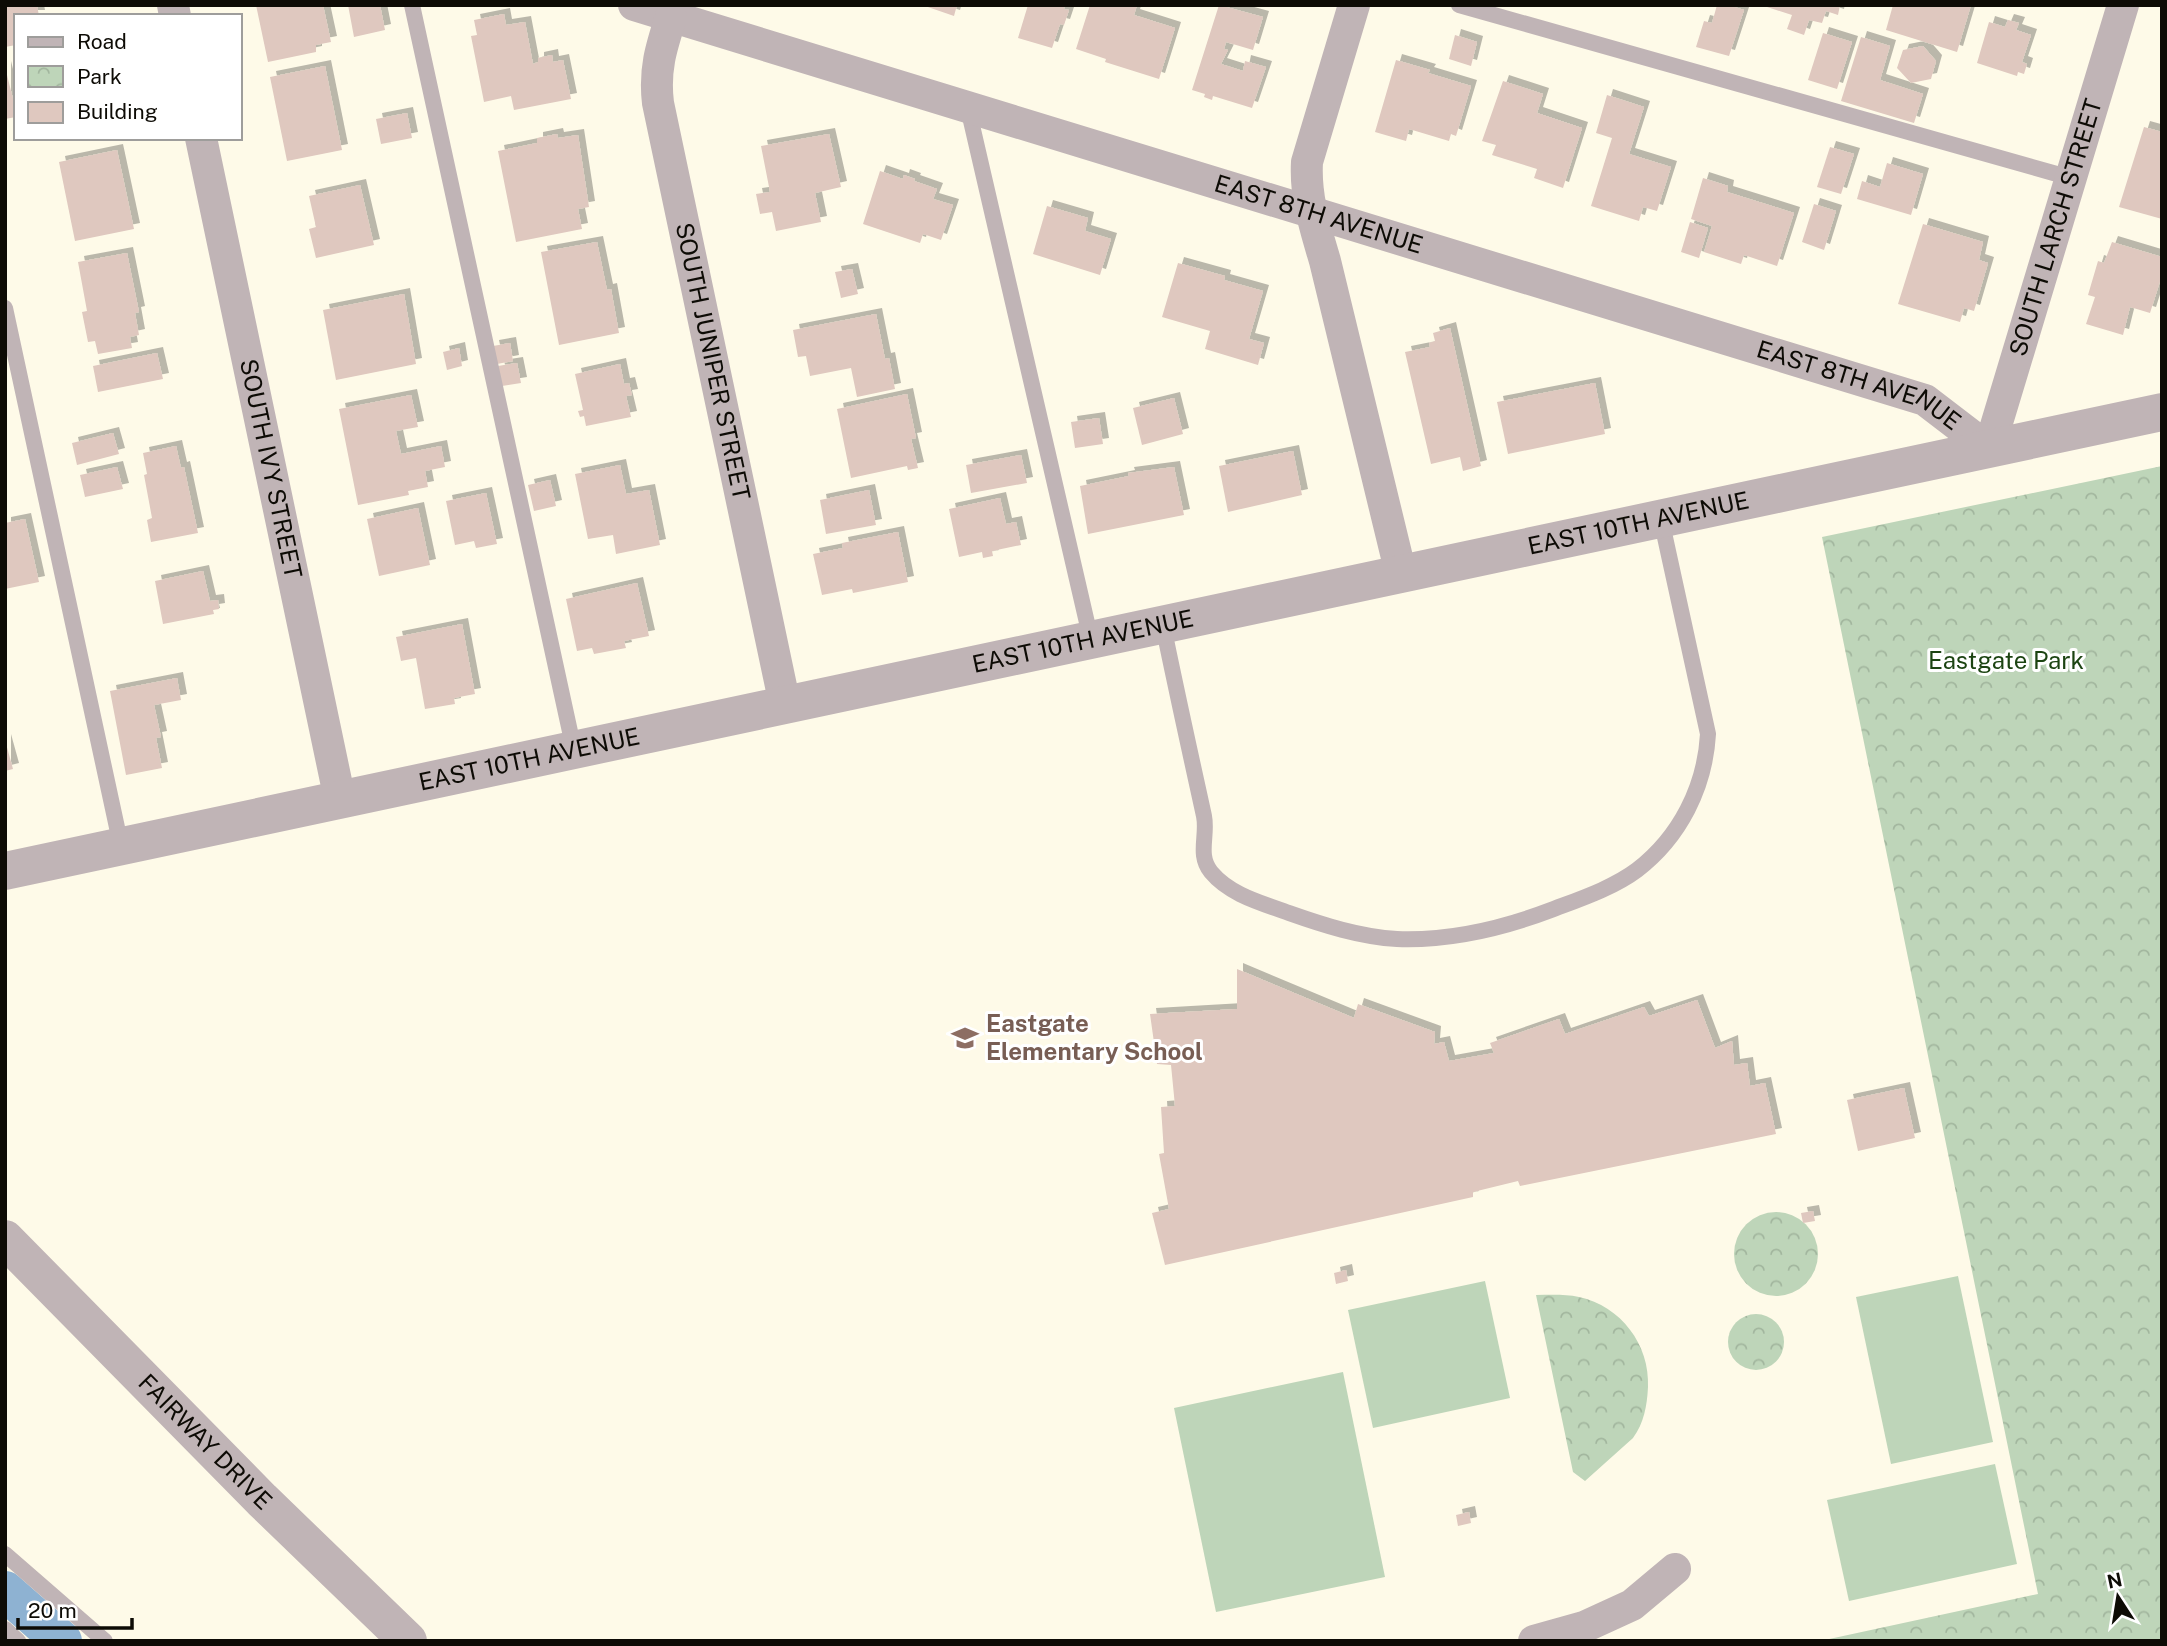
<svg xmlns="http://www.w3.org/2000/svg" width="2167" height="1646" font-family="'Public Sans',sans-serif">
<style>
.park{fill:url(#park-crowns)}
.pitch{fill:#bed5b9}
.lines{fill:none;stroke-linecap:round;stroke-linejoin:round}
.canal{stroke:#8eb2d2;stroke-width:40}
.building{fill:#dfc8bf;filter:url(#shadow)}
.service{stroke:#c0b4b6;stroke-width:16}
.minor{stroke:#c0b4b6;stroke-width:32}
.tertiary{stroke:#c0b4b6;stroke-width:38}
.labels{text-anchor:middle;stroke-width:6;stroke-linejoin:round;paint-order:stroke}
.street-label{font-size:24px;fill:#0d0b05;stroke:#fff}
.park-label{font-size:24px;fill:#1c4412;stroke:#fff}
.education-label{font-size:24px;font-weight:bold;fill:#785e54;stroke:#fff;text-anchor:start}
</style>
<defs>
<pattern id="park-crowns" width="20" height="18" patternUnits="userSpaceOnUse" patternTransform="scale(1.75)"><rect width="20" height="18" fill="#bed5b9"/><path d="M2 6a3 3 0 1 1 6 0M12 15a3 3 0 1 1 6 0" fill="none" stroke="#a2b69e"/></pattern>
<filter id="shadow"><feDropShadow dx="6" dy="-6" stdDeviation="0" flood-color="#0004"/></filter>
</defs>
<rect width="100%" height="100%" fill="#fefae8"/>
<g class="park">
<polygon points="2162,466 2162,1641 1820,1641 2038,1594 1822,537"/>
<circle cx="1776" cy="1254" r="42"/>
<path d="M1536 1295C1550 1295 1565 1294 1579 1297 1621 1306 1650 1345 1648 1387 1647 1406 1644 1423 1633 1438L1585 1481 1573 1472Z"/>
<circle cx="1756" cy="1342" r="28"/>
</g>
<g class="pitch">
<polygon points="1958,1276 1993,1442 1891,1464 1856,1297"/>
<polygon points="1485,1281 1510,1398 1373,1428 1348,1310"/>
<polygon points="1343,1372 1385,1577 1216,1612 1174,1408"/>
<polygon points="1995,1464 2017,1564 1849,1601 1827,1500"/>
</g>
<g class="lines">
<polyline class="canal" points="5,1591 62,1641"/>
</g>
<g class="building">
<polygon points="5,5 37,5 39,16 16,16 16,45 5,47"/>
<polygon points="256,5 323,5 331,42 316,45 316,52 268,62"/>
<polygon points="348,5 380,5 385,30 354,37"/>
<polygon points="922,5 957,5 954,16"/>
<polygon points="1028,5 1065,5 1064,9 1069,10 1064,25 1060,24 1052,48 1018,38"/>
<polygon points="1090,5 1137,5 1134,15 1175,28 1159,79 1105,62 1106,59 1076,49"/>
<polygon points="1219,5 1263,17 1253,50 1226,42 1224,49 1228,50 1221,64 1243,71 1245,61 1266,67 1252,108 1213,96 1212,100 1204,97 1205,94 1192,90"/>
<polygon points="1717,5 1728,5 1744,10 1729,56 1696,47 1704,21 1712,23"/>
<polygon points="1840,5 1838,15 1826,11 1822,23 1809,20 1804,35 1787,29 1792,15 1764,6"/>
<polygon points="1893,5 1971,5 1957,52 1886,30"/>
<polygon points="504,14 506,25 525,22 533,64 538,62 538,58 552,55 553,62 563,60 571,99 514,110 511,96 484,102 471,36 477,35 474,20"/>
<polygon points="2008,20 2019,23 2016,30 2031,35 2022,62 2027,64 2024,74 2018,72 2017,76 1977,63 1989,22 2005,27"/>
<polygon points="1823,33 1852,42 1837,89 1808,80"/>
<polygon points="1455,35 1477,42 1471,66 1449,59"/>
<polygon points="1861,37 1890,46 1880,80 1923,94 1914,123 1841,101"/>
<polygon points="1923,46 1936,61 1931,79 1911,83 1897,68 1903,50"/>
<polygon points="1396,60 1430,70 1428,73 1471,86 1456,136 1451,134 1449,141 1409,129 1406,141 1375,132"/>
<polygon points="325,66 342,150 287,161 270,77"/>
<polygon points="5,67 16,111 16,117 5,119"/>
<polygon points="1503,81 1543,94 1537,113 1582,128 1563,188 1534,178 1537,169 1492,155 1496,145 1482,141"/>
<polygon points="1607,95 1644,107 1629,154 1671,167 1657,211 1643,207 1639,221 1591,206 1612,138 1596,133"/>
<polygon points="407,113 412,138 381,144 376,119"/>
<polygon points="2144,127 2162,132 2162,219 2119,207"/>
<polygon points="557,134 558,138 578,135 589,207 578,209 582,229 516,242 498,151 537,143 537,138"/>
<polygon points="829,134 841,187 815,193 821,222 776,231 772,212 760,214 756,194 770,192 761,146"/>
<polygon points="1830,147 1854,154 1841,194 1817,187"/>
<polygon points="117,150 134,229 75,241 59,162"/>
<polygon points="1887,163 1923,174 1911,215 1857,199 1862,181 1880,187"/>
<polygon points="880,171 903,179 904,175 915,179 914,181 937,189 933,199 953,205 941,240 923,234 920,243 863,224"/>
<polygon points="1703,178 1728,186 1727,192 1794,213 1777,266 1744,255 1741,264 1704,252 1712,226 1691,219"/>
<polygon points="360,185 374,245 316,258 309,229 316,227 309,196"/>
<polygon points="1814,204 1836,211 1824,250 1802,242"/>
<polygon points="1047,206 1088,218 1085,231 1111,239 1100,275 1033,254"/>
<polygon points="1690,222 1708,228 1699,258 1681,252"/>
<polygon points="1923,224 1983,242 1979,260 1988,263 1974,311 1964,308 1960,322 1898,304"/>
<polygon points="597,242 607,290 611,289 619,333 559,345 541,252"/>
<polygon points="2112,242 2162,257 2162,275 2150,313 2130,307 2123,335 2086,324 2095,297 2088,295 2098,261 2104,263"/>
<polygon points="127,253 139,312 135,313 139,335 130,337 132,348 98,354 95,341 88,342 82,312 87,311 78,262"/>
<polygon points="1178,263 1225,276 1224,280 1263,291 1249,339 1264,343 1258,365 1205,349 1210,331 1162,317"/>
<polygon points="852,269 858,294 841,298 835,272"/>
<polygon points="404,294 416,364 336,380 323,310"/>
<polygon points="876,314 885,359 889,358 895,389 857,397 851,368 810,376 806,356 798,357 793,330"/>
<polygon points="1450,328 1481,466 1463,471 1460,457 1431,464 1405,352 1430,347 1429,343 1435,341 1433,333"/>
<polygon points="510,343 513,361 497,364 493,346"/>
<polygon points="459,348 462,366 447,370 443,352"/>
<polygon points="157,353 163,379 98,392 93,366"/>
<polygon points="517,363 521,383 502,386 498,366"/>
<polygon points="620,364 624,384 629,383 632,395 626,396 631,417 586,426 584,416 580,417 578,411 583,410 575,374"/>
<polygon points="1595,383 1605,434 1508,454 1497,402"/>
<polygon points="907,394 916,438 911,439 918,468 908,470 907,466 851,478 837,409"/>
<polygon points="411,395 418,427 396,431 401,454 441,446 445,467 425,471 428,487 408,491 409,495 358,505 339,409"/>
<polygon points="1174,398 1183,434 1142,445 1133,408"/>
<polygon points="1099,418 1103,444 1075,448 1071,422"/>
<polygon points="113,433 119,454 77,465 72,443"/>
<polygon points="176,446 181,468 184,467 198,533 151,542 147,520 152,518 144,475 147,474 143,453"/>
<polygon points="1293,451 1302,495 1228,512 1219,466"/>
<polygon points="1021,455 1027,483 971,493 966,465"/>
<polygon points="620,465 626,494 649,490 660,545 616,554 613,535 588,539 575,474"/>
<polygon points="117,467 123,489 85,497 80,475"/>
<polygon points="1174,467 1184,515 1088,534 1080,486 1129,476 1128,473"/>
<polygon points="550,480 556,506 534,511 528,485"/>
<polygon points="869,490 876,525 826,534 820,500"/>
<polygon points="486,493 497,544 476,548 474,541 455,545 446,501"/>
<polygon points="1000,498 1006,524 1016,522 1021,545 992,551 993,556 983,558 982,552 959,557 949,509"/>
<polygon points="418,508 430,565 379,576 367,519"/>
<polygon points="25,519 39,582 5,589 5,523"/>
<polygon points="898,532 908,582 853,593 852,589 822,595 813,554 843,548 842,543"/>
<polygon points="203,571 210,601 218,600 219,609 213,610 214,614 163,624 155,581"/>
<polygon points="637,583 649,636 624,641 626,648 594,654 592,648 577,651 566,599"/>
<polygon points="462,624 475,694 454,698 455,704 425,709 416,658 401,661 396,637"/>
<polygon points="177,678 181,700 154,705 161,737 156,738 162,768 126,775 110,691"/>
<polygon points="5,740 13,769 5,771"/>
<polygon points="1237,969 1354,1018 1358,1004 1435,1032 1434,1044 1444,1042 1449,1061 1494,1053 1490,1043 1559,1019 1565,1034 1644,1007 1649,1016 1697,1000 1715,1048 1732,1041 1734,1065 1747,1063 1750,1086 1765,1083 1776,1134 1520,1186 1518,1181 1473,1192 1473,1197 1165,1265 1152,1213 1169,1209 1159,1154 1164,1153 1161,1107 1175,1106 1171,1065 1157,1064 1150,1014 1237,1009"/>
<polygon points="1904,1088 1915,1138 1858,1151 1847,1100"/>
<polygon points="1813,1211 1815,1221 1803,1223 1801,1213"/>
<polygon points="1346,1270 1348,1281 1336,1284 1334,1273"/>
<polygon points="1469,1512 1471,1523 1458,1526 1456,1515"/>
</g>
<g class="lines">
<g class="service">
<polyline points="412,5 574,750"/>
<polyline points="1459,5 2071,178"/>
<polyline points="968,108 1091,640"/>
<polyline points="5,308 121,846"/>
<path d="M1163 625C1176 689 1190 752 1204 816 1208 836 1197 855 1211 872 1230 895 1262 903 1289 913 1323 925 1360 937 1397 939 1451 941 1501 929 1551 910 1580 899 1613 888 1637 870 1680 837 1705 787 1708 734L1661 519"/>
<polyline points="5,1554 105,1641"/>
<polyline points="5,1629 18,1641"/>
</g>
<g class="minor">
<polyline points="173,5 175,16"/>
<path id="s1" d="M634 5 1925 400 1989 449 2123 5"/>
<path d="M1354 5 1307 162C1305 197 1315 227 1325 261L1401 574"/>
<path id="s2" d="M671 17C661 48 654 70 658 103L785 705"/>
<path id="s3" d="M201 138 340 800"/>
<polyline points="1534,1641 1584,1627 1632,1605 1675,1569"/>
</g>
<g class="tertiary">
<path id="s4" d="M5 871 2162 412"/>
<path id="s5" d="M5 1239 262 1500 408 1641"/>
</g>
</g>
<defs>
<symbol id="school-bare" viewBox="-9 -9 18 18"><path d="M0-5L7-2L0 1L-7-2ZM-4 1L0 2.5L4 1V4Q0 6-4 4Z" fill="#8d6e63" stroke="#fff" stroke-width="2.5" paint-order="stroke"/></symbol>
</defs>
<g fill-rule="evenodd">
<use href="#school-bare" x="946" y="1019" width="38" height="38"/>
</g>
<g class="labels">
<g class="street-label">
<text dy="8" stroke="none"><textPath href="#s1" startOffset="716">EAST 8TH AVENUE</textPath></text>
<text dy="8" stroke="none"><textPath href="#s1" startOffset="1662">SOUTH LARCH STREET</textPath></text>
<text dy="8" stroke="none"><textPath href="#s2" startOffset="352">SOUTH JUNIPER STREET</textPath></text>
<text dy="8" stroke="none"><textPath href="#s1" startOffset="1283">EAST 8TH AVENUE</textPath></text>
<text dy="8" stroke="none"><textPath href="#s3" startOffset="338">SOUTH IVY STREET</textPath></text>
<text dy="8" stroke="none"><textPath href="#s4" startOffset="1670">EAST 10TH AVENUE</textPath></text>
<text dy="8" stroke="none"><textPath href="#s4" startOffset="1102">EAST 10TH AVENUE</textPath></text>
<text dy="8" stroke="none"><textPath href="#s4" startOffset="536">EAST 10TH AVENUE</textPath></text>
<text dy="8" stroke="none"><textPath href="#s5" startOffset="285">FAIRWAY DRIVE</textPath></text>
</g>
<g class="park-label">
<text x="2006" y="669">Eastgate Park</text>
</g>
<g class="education-label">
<text x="986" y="1032">Eastgate<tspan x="986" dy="28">Elementary School</tspan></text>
</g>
</g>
<rect width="2167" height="1646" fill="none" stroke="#0d0b05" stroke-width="14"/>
<rect x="14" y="14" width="228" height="126" fill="#ffffff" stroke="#9e9d9b" stroke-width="2"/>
<rect x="28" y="37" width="35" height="10" fill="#c0b4b6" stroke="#9e9d9b" stroke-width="2"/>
<text x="77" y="49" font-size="21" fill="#0d0b05">Road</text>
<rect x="28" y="66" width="35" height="21" fill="url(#park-crowns)" stroke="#9e9d9b" stroke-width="2"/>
<text x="77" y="84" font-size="21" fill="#0d0b05">Park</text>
<rect x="28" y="102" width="35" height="21" fill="#dfc8bf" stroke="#9e9d9b" stroke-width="2"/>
<text x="77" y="119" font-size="21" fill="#0d0b05">Building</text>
<g transform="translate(2118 1597) rotate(348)" stroke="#ffffff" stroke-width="5" paint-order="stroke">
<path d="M0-5L12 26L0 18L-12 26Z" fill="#0d0b05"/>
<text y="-10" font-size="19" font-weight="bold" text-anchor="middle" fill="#0d0b05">N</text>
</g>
<path d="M18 1618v10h114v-10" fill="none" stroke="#0d0b05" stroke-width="3.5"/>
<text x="28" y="1618" font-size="21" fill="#0d0b05" stroke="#ffffff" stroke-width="5" paint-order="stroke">20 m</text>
</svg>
